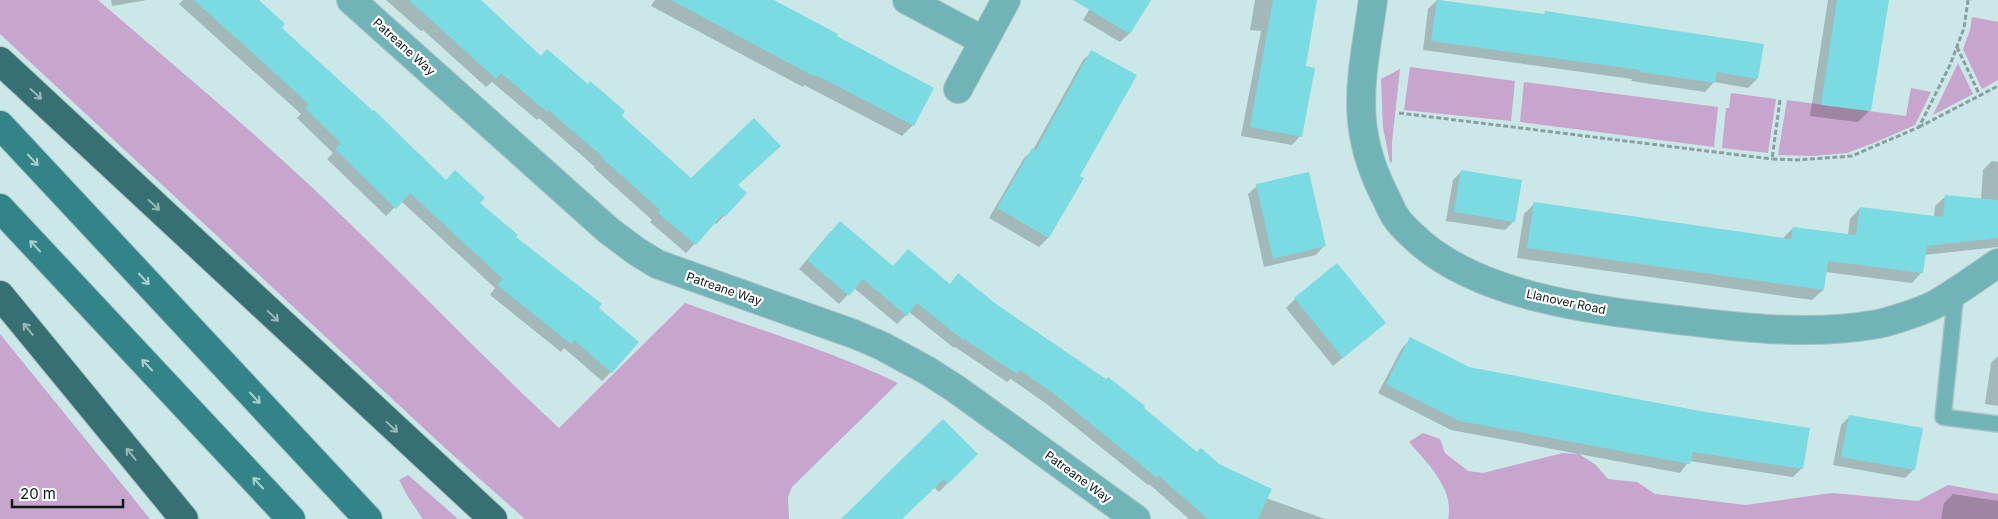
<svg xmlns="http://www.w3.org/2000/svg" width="1998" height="519" font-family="Inter,sans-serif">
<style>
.green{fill:#c7a5cc}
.shadow{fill:#0003}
.building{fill:#7adce2}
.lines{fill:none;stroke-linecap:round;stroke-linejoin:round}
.lane-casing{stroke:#a9c2c3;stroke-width:18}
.street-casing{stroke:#a9c2c3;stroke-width:30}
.primary-casing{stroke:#a9c2c3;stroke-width:30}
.highway-casing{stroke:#a9c2c3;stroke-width:30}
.path{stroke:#899fa0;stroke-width:3;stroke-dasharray:5 2.5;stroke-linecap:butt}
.lane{stroke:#71b4b8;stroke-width:15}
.street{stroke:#71b4b8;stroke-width:28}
.primary{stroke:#338489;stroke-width:28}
.highway{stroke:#367073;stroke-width:28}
.oneway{stroke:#9ab8b9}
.oneway2{stroke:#adced0}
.labels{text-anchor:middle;stroke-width:4.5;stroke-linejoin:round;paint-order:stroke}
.street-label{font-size:12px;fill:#0d1718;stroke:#fff}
</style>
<rect width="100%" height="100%" fill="#cbe7e8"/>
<g class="green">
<path d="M0 0H98C167 60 238 118 304 180 391 261 472 347 559 428L685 303C756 329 829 350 898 383L792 487 788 497 789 519H525L444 447 0 34Z"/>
<polygon points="1972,17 1998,22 1998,80 1982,89 1963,49 1970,30"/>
<polygon points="1958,63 1973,94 1933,115"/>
<polygon points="1410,67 1515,81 1511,121 1404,110"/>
<polygon points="1400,69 1392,142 1392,162 1390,163 1383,127 1381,79"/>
<polygon points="1524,82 1718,107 1714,147 1520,122"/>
<polygon points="1911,88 1931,92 1915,125 1876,142 1847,153 1813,156 1778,155 1787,100 1906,116"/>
<polygon points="1731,93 1776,99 1768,153 1722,148 1726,108 1729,108"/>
<polygon points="0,334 129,493 150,519 0,519"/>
<path d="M1423 433 1440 439 1445 453 1468 471 1483 473 1563 453 1579 454 1596 465 1608 479 1637 482 1655 494 1746 505 1832 493 1918 501 1948 485 1998 494V519H1448C1455 489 1427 463 1409 442Z"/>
<polygon points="408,475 458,519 423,519 408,497 399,480"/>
</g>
<g class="shadow">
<polygon points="111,0 147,0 112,6"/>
<polygon points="183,0 256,0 280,28 446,181 479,203 515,237 597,308 611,372 602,381 564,348 561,352 490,295 495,288 401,201 386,216 327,159 333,153 297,118 301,114 179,4"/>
<polygon points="386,0 479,0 541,57 620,116 691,180 737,185 724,216 716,224 714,223 686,253 650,222 652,220 594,168 595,167 539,118 537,120 492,82 486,87 423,30 421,31"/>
<polygon points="655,0 771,0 835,37 913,125 902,136 804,85 803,87 651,6"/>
<polygon points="1095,0 1149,0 1129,34 1120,42 1083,20"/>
<polygon points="1255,0 1316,0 1305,67 1300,136 1292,145 1241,136 1261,31 1250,30"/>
<polygon points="1437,0 1543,15 1546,12 1757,79 1748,88 1714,82 1705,92 1631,81 1632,79 1423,50 1428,9"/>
<polygon points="1828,0 1887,0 1870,110 1858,122 1810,116"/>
<polygon points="1092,52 1079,176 1083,178 1048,238 1039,247 989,218 1024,158 1033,150 1083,60"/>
<polygon points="1992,161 1998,162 1998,247 1924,255 1922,272 1912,283 1826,272 1823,290 1812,300 1517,258 1524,214 1535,203 1782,239 1793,228 1848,235 1850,219 1860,208 1934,217 1935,206 1946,196 1981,199 1983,170"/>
<polygon points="1462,171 1514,221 1505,230 1446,221 1453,180"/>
<polygon points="1257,186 1324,246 1316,255 1264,267 1248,194"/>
<polygon points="831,231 892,268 949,285 958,275 995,305 1143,408 1196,454 1218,465 1266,498 1325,519 1189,519 1149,484 1148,485 1048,405 1011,379 1007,382 955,347 954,348 909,312 897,324 854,288 839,304 799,269"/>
<polygon points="1295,299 1384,323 1333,366 1286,308"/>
<polygon points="1411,339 1468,368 1700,412 1802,468 1793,477 1689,461 1680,473 1451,430 1378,393 1402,348"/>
<polygon points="1998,356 1998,406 1985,404 1991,363"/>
<polygon points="1850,416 1914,469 1905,478 1833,465 1841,425"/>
<polygon points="976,454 939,492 934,487 900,519 843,519"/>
<polygon points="1953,494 1998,501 1998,519 1941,519 1944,503"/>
</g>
<g class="building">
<polygon points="194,0 259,0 285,24 282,28 373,111 374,110 446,180 455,170 485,198 480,203 518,235 516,237 602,304 599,308 639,342 612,373 574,340 571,344 497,285 503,279 410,193 396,209 335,149 341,143 305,108 309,104"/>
<polygon points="409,0 481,0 541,56 547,49 588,84 590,81 625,111 622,116 691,178 754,118 781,146 738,185 747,193 725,217 723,214 696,245 658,213 660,210 602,158 603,157 548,110 547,112 501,73 496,79"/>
<polygon points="671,0 774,0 838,34 837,36 934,88 914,126 816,75 815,77"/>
<polygon points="1073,0 1151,0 1130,34"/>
<polygon points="1273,0 1317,0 1306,66 1315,68 1302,137 1250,127"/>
<polygon points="1437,0 1545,14 1545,11 1764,44 1758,79 1717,72 1715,83 1640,72 1640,70 1431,41"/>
<polygon points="1837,0 1889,0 1871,111 1821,105"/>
<polygon points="1091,50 1137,75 1080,176 1084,178 1049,238 997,208 1032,148 1036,150"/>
<polygon points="1461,170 1522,180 1515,222 1454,212"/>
<polygon points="1309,172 1326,246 1273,259 1256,184"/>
<polygon points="1945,195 1998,200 1998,238 1927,246 1923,273 1828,261 1824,290 1527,248 1534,202 1791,239 1793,227 1856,235 1860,207 1943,217"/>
<polygon points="840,221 893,266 908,249 950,284 958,273 996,304 1106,379 1108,377 1145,406 1144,408 1197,452 1201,448 1219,464 1272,489 1258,519 1208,519 1159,476 1157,478 1057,396 1020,370 1017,374 964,339 963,340 917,303 907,316 863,279 849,296 807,260"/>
<polygon points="1337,263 1386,323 1343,358 1294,298"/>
<polygon points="1410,337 1469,367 1700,411 1810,428 1803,469 1693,452 1690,464 1460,421 1386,384"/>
<polygon points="1849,415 1923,428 1915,470 1841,457"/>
<polygon points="943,419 978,454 948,484 944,479 902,519 841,519"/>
</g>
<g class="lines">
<defs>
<polyline id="lane" points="1956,291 1943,417 1998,424"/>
<g id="street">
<polyline points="351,0 608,230 636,251 657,264 854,334 882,346 928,371 956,389 1136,519"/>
<polyline points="907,0 984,41"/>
<path d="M1373 0C1363 74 1348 121 1383 192 1388 201 1391 211 1397 219 1401 225 1407 230 1412 235 1474 297 1594 310 1678 320 1746 328 1810 336 1878 324 1892 321 1923 311 1936 304 1957 292 1977 277 1998 263"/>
<polyline points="958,89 1006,0"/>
</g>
<g id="primary">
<polyline points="0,125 368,519"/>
<polyline points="0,208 291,519"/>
</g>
<g id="highway">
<polyline points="0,61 493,519"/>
<polyline points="0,295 184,519"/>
</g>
</defs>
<use href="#lane" class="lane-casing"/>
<use href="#street" class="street-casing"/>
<use href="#primary" class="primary-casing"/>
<use href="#highway" class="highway-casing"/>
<g class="path">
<polyline points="1957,47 1980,96"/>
<polyline points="1780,100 1772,159 1797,160 1852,156 1919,127 1950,65 1964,28 1968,0"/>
<polyline points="1399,113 1772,159"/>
<polyline points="1919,127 1998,86"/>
</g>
<use href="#lane" class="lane"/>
<use href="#street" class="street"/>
<use href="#primary" class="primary"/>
<use href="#highway" class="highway"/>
</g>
<defs><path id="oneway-shaft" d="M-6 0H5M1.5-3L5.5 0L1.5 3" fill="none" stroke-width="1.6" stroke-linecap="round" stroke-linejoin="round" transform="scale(1.25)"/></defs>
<g class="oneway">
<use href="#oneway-shaft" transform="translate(36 94) rotate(43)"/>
<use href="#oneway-shaft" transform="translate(154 205) rotate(43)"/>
<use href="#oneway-shaft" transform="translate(273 316) rotate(43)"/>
<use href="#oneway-shaft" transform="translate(28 329) rotate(-129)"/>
<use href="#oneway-shaft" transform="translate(392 427) rotate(43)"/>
<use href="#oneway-shaft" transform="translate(131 454) rotate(-129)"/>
</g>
<g class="oneway2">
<use href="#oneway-shaft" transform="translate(33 160) rotate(47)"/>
<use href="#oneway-shaft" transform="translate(35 246) rotate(-133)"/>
<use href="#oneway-shaft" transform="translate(144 279) rotate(47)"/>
<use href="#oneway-shaft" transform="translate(147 365) rotate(-133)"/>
<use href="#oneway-shaft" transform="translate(255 398) rotate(47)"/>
<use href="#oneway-shaft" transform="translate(258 483) rotate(-133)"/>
</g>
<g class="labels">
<g class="street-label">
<text transform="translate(404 47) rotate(42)" y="4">Patreane Way</text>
<text transform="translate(724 289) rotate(19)" y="4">Patreane Way</text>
<text transform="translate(1566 302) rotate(12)" y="4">Llanover Road</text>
<text transform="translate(1078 477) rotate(36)" y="4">Patreane Way</text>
</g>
</g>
<path d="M12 499v8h111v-8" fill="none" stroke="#0d1718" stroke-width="2.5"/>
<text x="20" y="499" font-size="15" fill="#0d1718" stroke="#ffffff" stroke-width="4" paint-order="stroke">20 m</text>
</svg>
